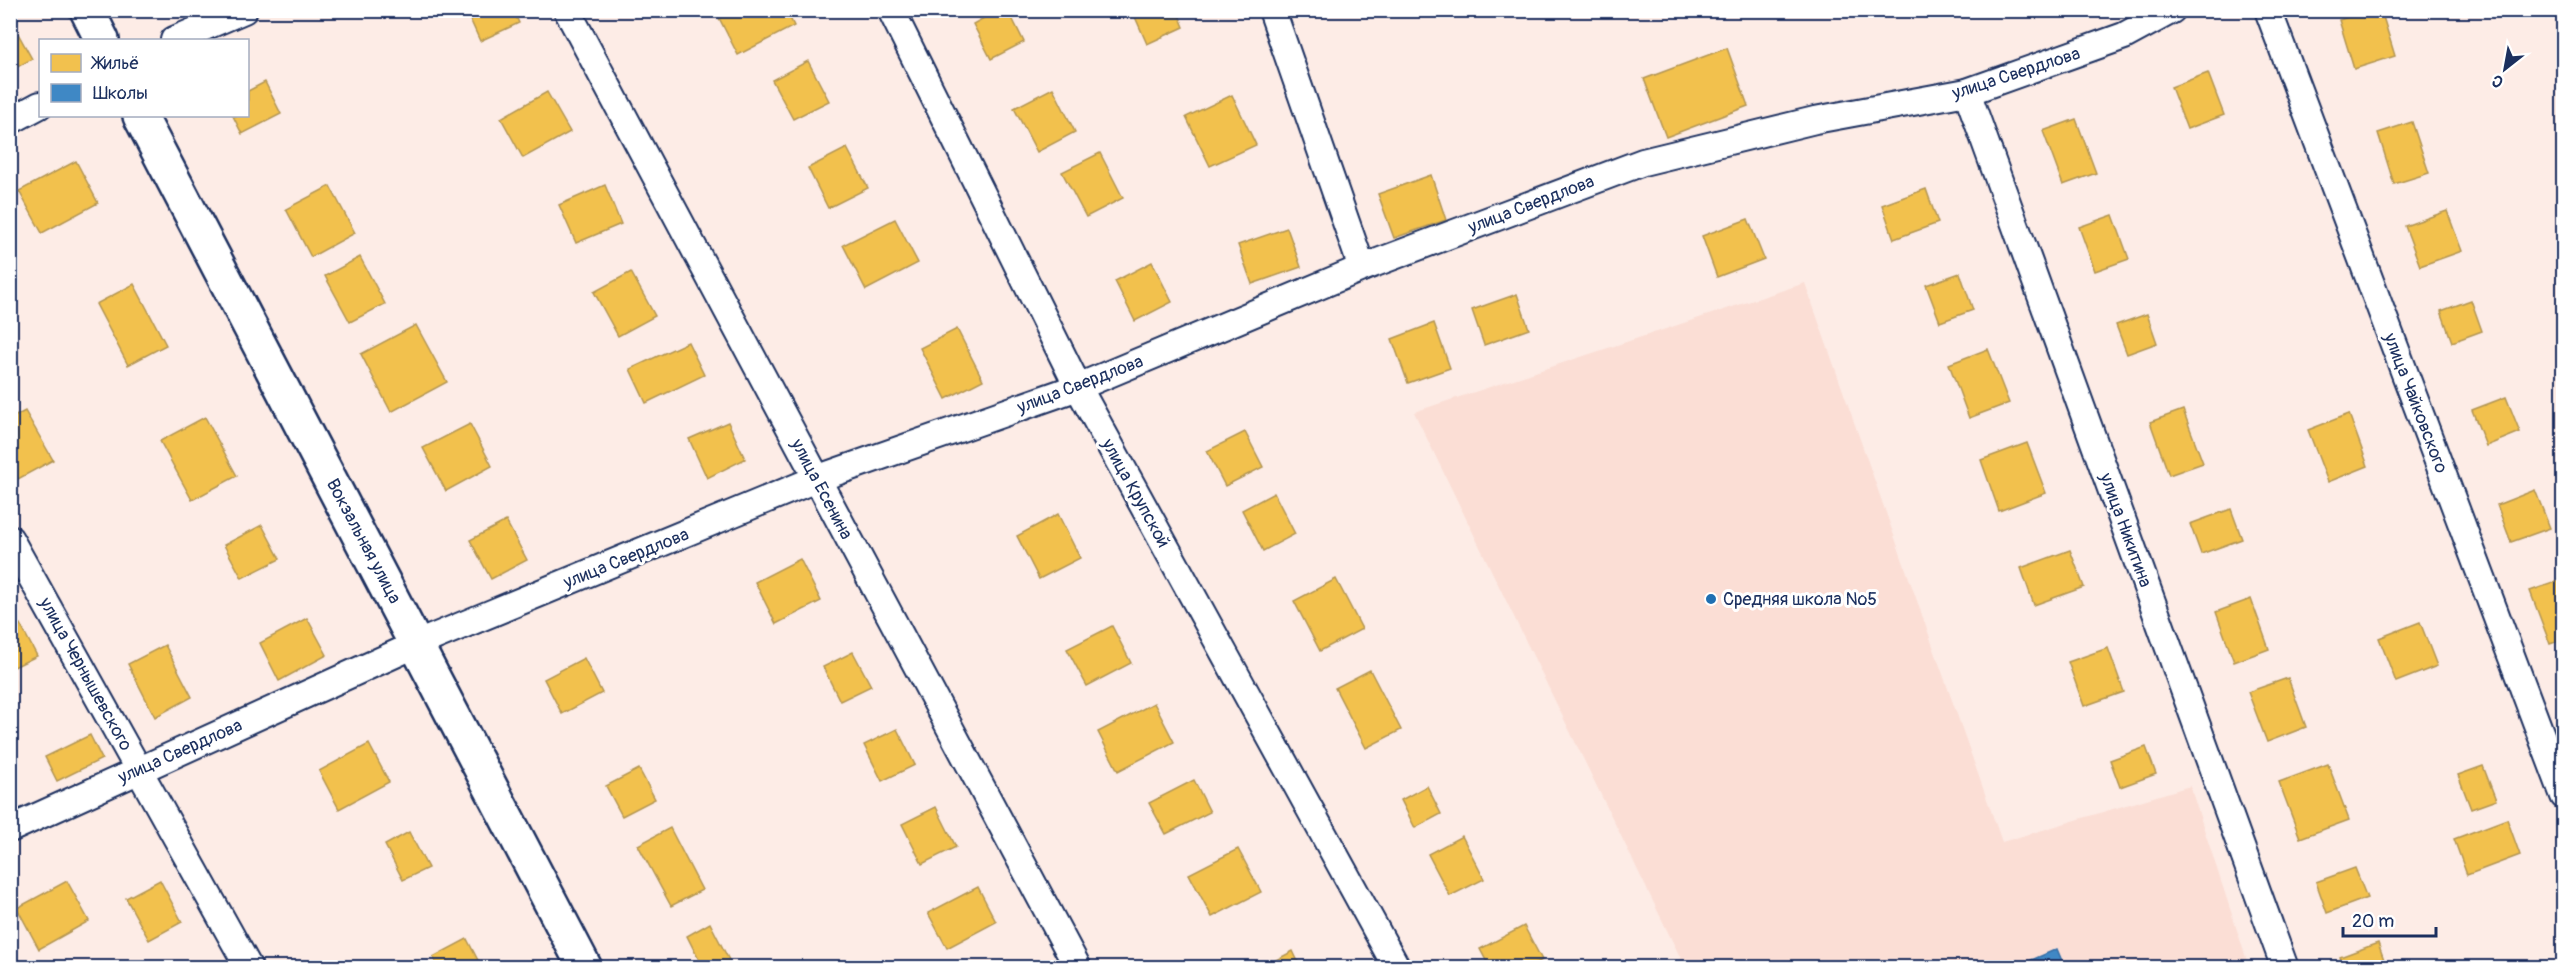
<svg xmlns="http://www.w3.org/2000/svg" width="2574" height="978" font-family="Pangolin,sans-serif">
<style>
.built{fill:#fbded5}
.homes{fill:#f2c14e;stroke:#b29553;stroke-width:1.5}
.schools{fill:#3f88c5;stroke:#346da6;stroke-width:1.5}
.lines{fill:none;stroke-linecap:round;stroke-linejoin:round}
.minor-casing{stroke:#1b2f5e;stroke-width:30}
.secondary-casing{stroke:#1b2f5e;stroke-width:38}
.minor{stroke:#fff;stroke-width:26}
.secondary{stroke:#fff;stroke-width:33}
.poi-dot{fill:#1f6fb2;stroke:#fff;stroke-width:2}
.labels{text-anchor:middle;stroke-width:6;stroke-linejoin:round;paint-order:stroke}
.street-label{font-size:18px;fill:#1b2f5e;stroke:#fff}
.poi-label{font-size:18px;fill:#1b2f5e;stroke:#fff;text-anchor:start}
</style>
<rect width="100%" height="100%" fill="#fdece6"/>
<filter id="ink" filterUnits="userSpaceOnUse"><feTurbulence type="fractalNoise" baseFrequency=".0167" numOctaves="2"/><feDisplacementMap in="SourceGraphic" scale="12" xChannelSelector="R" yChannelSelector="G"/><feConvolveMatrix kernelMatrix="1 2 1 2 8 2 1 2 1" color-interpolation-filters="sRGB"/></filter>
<g filter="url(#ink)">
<polygon class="built" points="1805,283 2002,842 2190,786 2249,967 1685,967 1414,412"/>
<g class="homes">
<polygon points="466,10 513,10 519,23 480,41"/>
<polygon points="719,10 786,10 794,26 738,55 716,12"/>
<polygon points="998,10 1008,10 1024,42 991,59 973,24"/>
<polygon points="1132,10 1177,10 1184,27 1147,44"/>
<polygon points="2369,10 2381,10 2395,56 2354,69 2339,20"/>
<polygon points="10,19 32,59 10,71"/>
<polygon points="1727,48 1748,106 1666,137 1644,79"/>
<polygon points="808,61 829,101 793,119 772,80"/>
<polygon points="2208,73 2224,115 2187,129 2171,87"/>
<polygon points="265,82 281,114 242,134 233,116 248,116 248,91"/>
<polygon points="1053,88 1075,132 1037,152 1014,108"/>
<polygon points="547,92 570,132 523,158 501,118"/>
<polygon points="1232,95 1256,145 1210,166 1186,117"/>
<polygon points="2076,119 2096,173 2063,185 2043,131"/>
<polygon points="2412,122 2429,173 2394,184 2378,133"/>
<polygon points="847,148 868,188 828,208 808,168"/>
<polygon points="1100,153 1123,198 1086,217 1062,172"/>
<polygon points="76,161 98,203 42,233 19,191"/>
<polygon points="1431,175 1446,220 1394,238 1378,194"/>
<polygon points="605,185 621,224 576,243 559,205"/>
<polygon points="330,186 355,233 311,257 286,209"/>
<polygon points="1926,189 1938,223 1894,239 1882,205"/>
<polygon points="2447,211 2462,251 2420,266 2405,226"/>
<polygon points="2113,215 2129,259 2095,271 2079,227"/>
<polygon points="895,219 918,263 866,290 843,245"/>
<polygon points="1748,219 1764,259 1717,277 1702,236"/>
<polygon points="1287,228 1301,267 1252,284 1238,245"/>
<polygon points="360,257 385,304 350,322 325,276"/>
<polygon points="1152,262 1172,302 1135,321 1115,281"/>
<polygon points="631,272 655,316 618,336 594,292"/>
<polygon points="1960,273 1973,310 1940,322 1926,285"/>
<polygon points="134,284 166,345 128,365 96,304"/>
<polygon points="1517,294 1529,329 1484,345 1472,310"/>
<polygon points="2471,300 2482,331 2452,342 2441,311"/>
<polygon points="2147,314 2157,343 2127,354 2116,325"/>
<polygon points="1434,323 1450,368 1408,383 1392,339"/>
<polygon points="416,325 447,382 391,412 361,354"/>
<polygon points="957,329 983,380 946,399 920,348"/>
<polygon points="688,342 704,375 646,403 630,369"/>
<polygon points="1988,349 2009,403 1969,418 1949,364"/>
<polygon points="2506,397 2520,432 2486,446 2472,410"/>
<polygon points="2183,410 2203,463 2169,475 2150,422"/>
<polygon points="25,411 53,460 18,479 10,466 10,419"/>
<polygon points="2349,414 2368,466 2328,482 2308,430"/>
<polygon points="205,417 237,476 192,500 160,441"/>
<polygon points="728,422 745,459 707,478 689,439"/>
<polygon points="470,424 492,466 446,491 423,448"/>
<polygon points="1245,432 1263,467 1225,486 1207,451"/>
<polygon points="2027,443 2046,493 1999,511 1981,460"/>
<polygon points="2535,490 2550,528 2511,542 2497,505"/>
<polygon points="1274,493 1295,534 1263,551 1242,510"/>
<polygon points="2231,509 2242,539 2201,554 2190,524"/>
<polygon points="1058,514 1080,558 1039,579 1017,536"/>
<polygon points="506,521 527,560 491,579 470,540"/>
<polygon points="262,525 280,559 242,578 224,545"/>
<polygon points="2070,550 2084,587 2034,605 2021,568"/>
<polygon points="800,559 821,601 776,624 755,582"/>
<polygon points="1336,579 1362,629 1320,651 1294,601"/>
<polygon points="2564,579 2564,639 2550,644 2530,591"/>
<polygon points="2251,599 2269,649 2234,662 2216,612"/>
<polygon points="307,618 327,655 279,681 260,643"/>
<polygon points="2420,622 2437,666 2396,682 2379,638"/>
<polygon points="20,624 37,656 10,669 10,629"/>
<polygon points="1112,626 1131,663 1087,686 1067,649"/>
<polygon points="165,645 192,697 155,717 128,664"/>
<polygon points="2108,648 2124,692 2084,706 2068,662"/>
<polygon points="853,652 871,686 840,701 823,667"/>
<polygon points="584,658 602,693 562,714 544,679"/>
<polygon points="1370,670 1401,730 1366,748 1335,688"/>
<polygon points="2288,678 2306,727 2267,742 2248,692"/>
<polygon points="1154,703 1174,742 1118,771 1098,732"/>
<polygon points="897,729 915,765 882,781 864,745"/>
<polygon points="90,735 102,759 57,781 45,757"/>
<polygon points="369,744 389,782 339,809 319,771"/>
<polygon points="2146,747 2156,774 2120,787 2110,760"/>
<polygon points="2328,764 2349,820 2300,838 2279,782"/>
<polygon points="2483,766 2496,800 2471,809 2458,775"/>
<polygon points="639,769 655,799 622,816 606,786"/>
<polygon points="1194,780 1210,812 1166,834 1149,803"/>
<polygon points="1427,786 1441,814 1415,828 1401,800"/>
<polygon points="936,807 956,847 922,864 902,824"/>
<polygon points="2507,819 2520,855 2467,875 2454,839"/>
<polygon points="670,828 702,890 671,906 638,845"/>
<polygon points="409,832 428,868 403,880 385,845"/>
<polygon points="1462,836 1484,879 1450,896 1428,854"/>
<polygon points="1238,849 1261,892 1212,917 1189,874"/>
<polygon points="2355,868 2367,898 2327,913 2316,882"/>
<polygon points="160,880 182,922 149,940 126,898"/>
<polygon points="67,881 89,921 39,949 17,908"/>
<polygon points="978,887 996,922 947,948 928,913"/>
<polygon points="710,923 731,964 725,968 703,968 687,936"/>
<polygon points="1524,926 1542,960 1528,968 1490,968 1480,949"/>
<polygon points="467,939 482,968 438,968 433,957"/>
<polygon points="2378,943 2387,968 2344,968 2340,957"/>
<polygon points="1293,951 1301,968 1261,968"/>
</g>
<polygon class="schools" points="2057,949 2065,968 2013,968"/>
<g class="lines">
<defs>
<g id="minor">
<polyline points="567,10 1078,968"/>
<polyline points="891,10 1078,387 1397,968"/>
<polyline points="1272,10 1362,268"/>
<polyline points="2268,10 2564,796"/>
<polyline points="174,40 244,10"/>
<polyline points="1967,92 2285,968"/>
<polyline points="10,121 40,105"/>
<polyline points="10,539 249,968"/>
<polyline points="10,829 417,644 816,479 1078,387 1362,268 1643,162 1815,120 1967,92 2124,36 2172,10"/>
</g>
<g id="secondary">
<polyline points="87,10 102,40"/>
<polyline points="140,116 585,968"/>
</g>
</defs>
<use href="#minor" class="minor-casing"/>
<use href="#secondary" class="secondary-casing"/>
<use href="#minor" class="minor"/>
<use href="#secondary" class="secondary"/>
</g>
</g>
<circle class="poi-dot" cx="1711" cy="599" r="6"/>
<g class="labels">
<g class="street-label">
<text transform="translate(2016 73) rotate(-18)" y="6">улица Свердлова</text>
<text transform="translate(1531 204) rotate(-21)" y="6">улица Свердлова</text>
<text transform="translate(1080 384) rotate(-21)" y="6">улица Свердлова</text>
<text transform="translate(2416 403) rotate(69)" y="6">улица Чайковского</text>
<text transform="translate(822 489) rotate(62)" y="6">улица Есенина</text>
<text transform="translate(1136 493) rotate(61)" y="6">улица Крупской</text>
<text transform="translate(2126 530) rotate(70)" y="6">улица Никитина</text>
<text transform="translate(364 541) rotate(62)" y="6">Вокзальная улица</text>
<text transform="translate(626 558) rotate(-22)" y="6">улица Свердлова</text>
<text transform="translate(86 674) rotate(61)" y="6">улица Чернышевского</text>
<text transform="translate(180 751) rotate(-24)" y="6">улица Свердлова</text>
</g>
<g class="poi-label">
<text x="1723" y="605">Средняя школа №5</text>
</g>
</g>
<rect width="2574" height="978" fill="none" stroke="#fff" stroke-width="36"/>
<rect x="18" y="18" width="2538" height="942" fill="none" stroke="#1b2f5e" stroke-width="2" filter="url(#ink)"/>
<rect x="39" y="39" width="210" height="78" fill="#ffffff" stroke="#a4acbf" stroke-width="1.5"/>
<rect x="51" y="54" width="30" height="18" fill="#f2c14e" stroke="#a4acbf" stroke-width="1.5"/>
<text x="93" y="69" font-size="18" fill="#1b2f5e">Жильё</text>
<rect x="51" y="84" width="30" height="18" fill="#3f88c5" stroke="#a4acbf" stroke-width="1.5"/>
<text x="93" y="99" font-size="18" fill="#1b2f5e">Школы</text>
<g transform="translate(2505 69) rotate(211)" stroke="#ffffff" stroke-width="4.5" paint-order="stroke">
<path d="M0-4.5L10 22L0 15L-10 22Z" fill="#1b2f5e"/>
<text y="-9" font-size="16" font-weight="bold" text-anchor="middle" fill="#1b2f5e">С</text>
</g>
<path d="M2343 927v9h93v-9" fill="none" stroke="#1b2f5e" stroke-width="3"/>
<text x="2352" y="927" font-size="18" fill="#1b2f5e" stroke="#ffffff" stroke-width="4.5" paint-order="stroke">20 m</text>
</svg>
